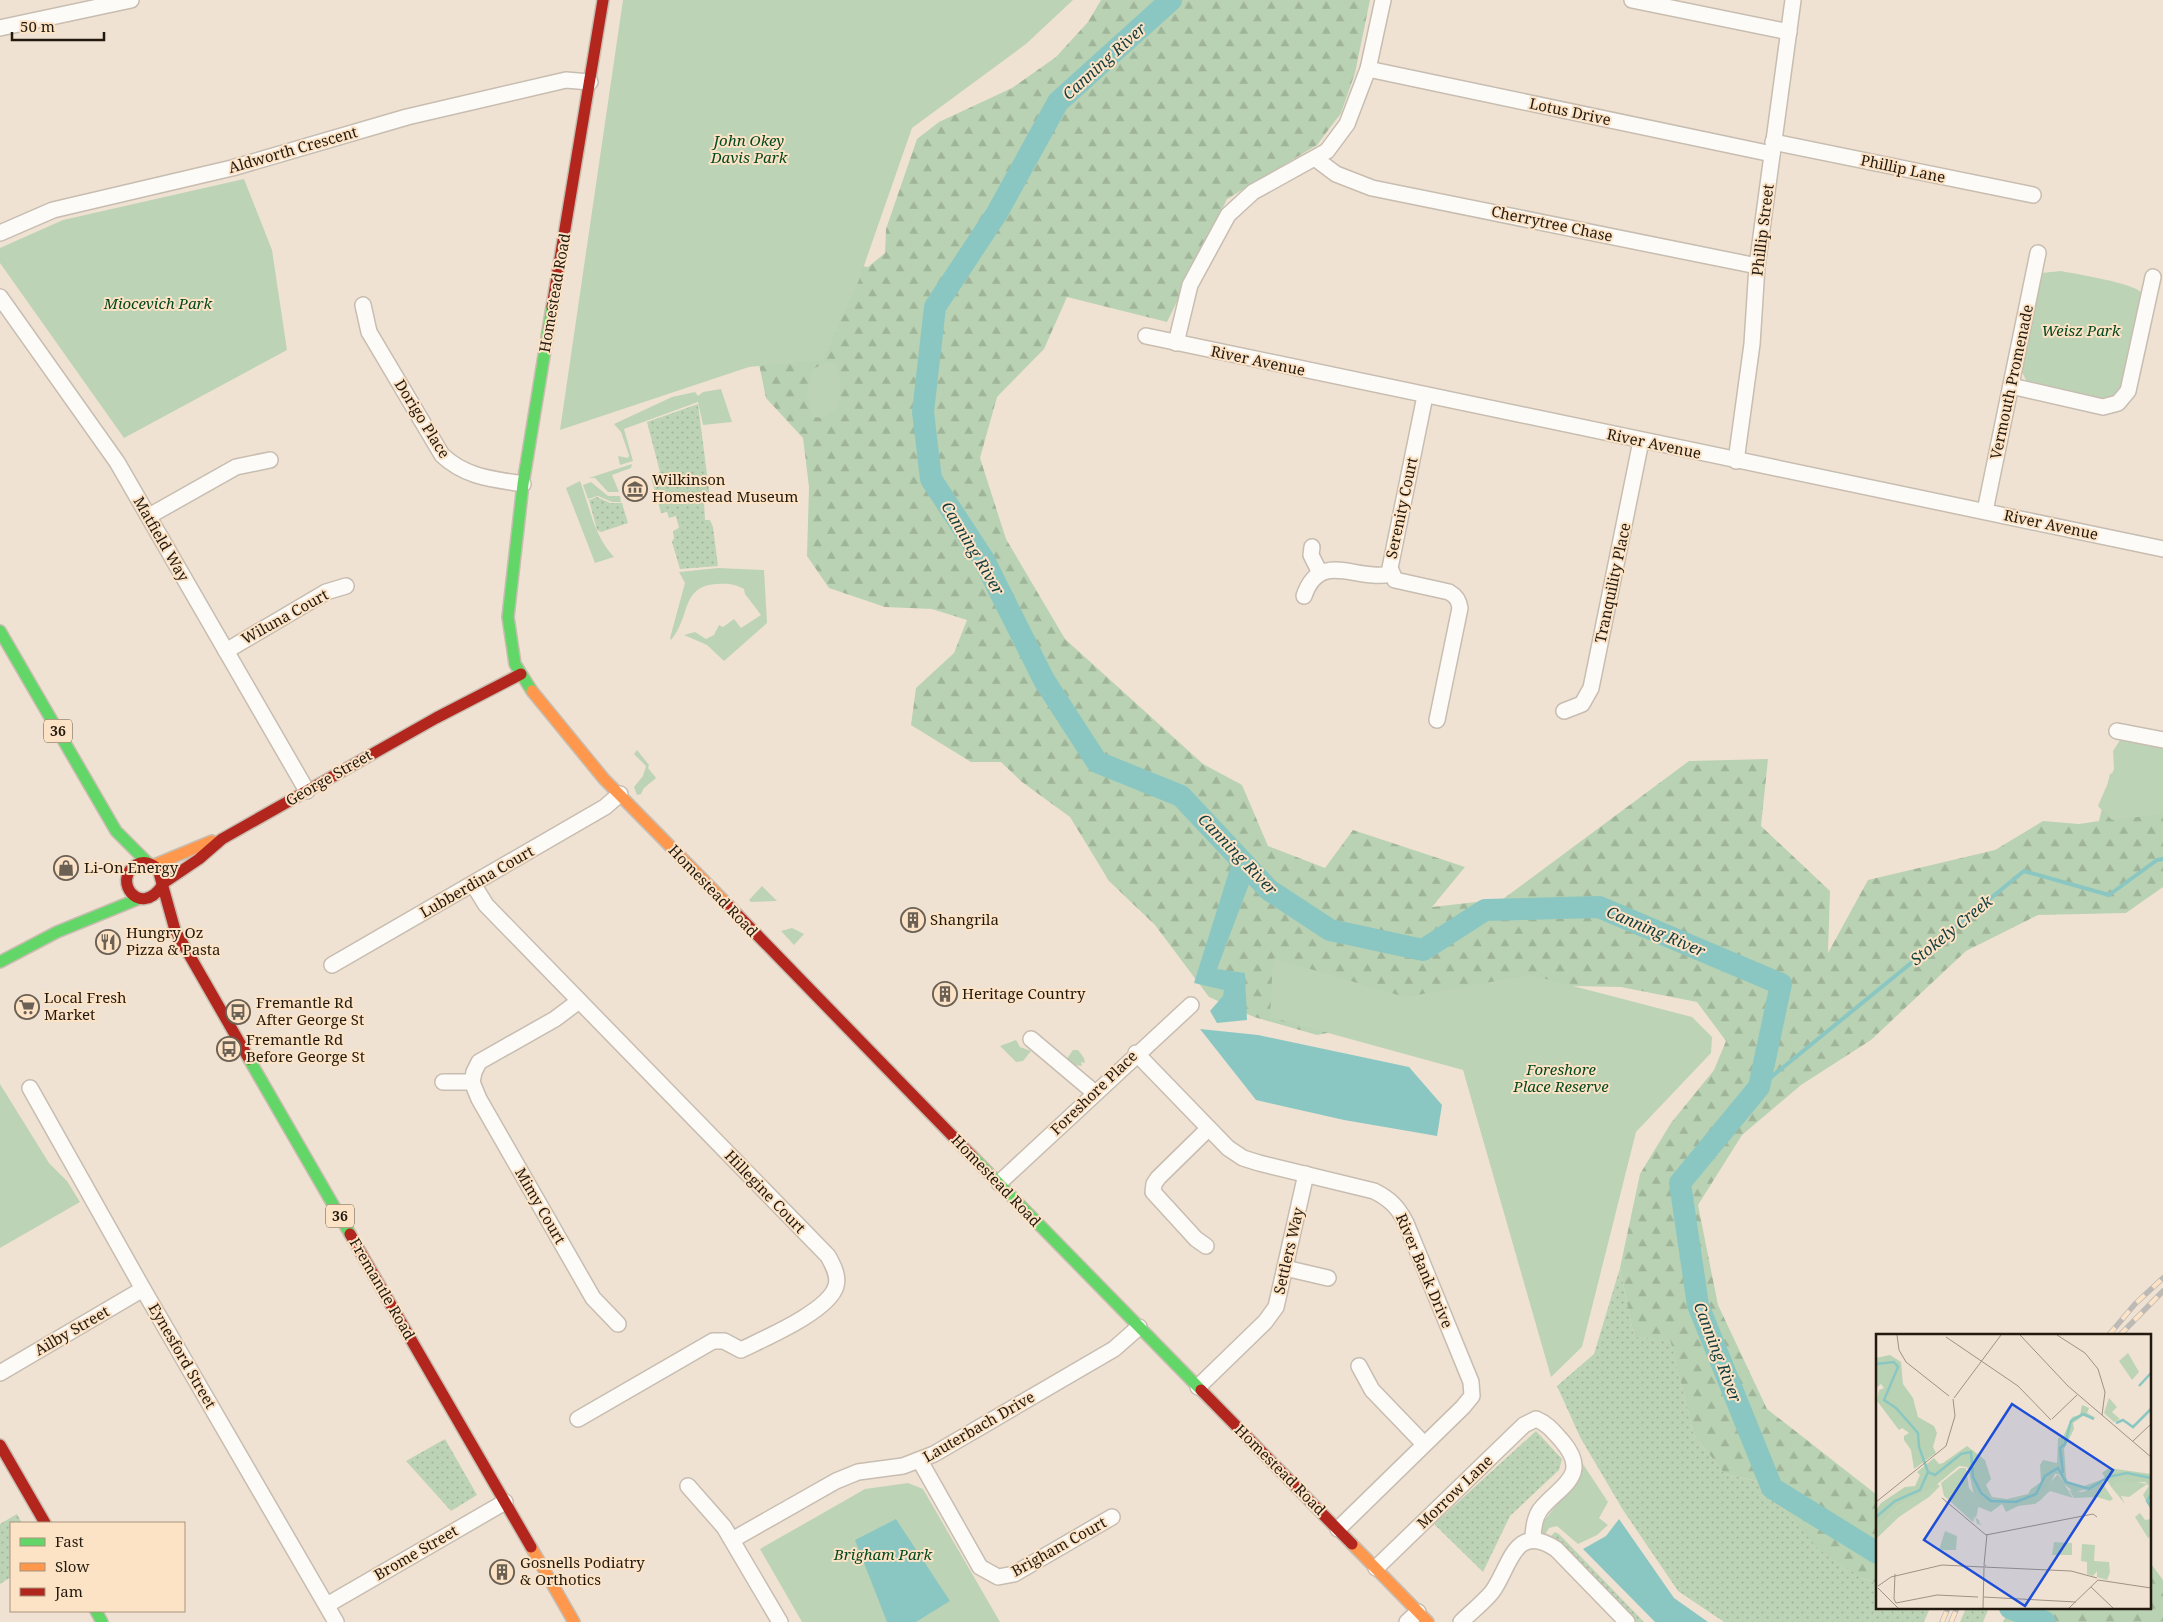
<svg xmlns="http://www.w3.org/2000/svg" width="2163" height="1622" font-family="'Noto Serif',serif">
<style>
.grass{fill:url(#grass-dots)}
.forest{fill:url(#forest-firs)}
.green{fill:#bdd3b6}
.water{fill:#8bc7c2}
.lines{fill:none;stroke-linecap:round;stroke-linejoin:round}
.stream{stroke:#8bc7c2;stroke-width:4}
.river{stroke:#8bc7c2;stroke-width:22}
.street-casing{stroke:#c7bdb0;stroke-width:18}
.fast-casing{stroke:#c7bdb0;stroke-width:14}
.slow-casing{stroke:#c7bdb0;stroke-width:14}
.jam-casing{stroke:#c7bdb0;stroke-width:14}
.street{stroke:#fdfbf8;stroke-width:15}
.fast{stroke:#63d668;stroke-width:11}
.slow{stroke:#ff974d;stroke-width:11}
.jam{stroke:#b3261e;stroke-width:11}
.rail-casing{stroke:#bdbab6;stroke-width:5.5}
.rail{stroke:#fde3c6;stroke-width:4;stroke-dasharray:11;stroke-linecap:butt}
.labels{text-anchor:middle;stroke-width:4;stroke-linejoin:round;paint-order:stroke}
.shield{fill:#fde3c6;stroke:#645646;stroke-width:1}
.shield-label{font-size:14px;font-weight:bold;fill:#231a0f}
.street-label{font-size:15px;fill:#231a0f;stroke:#fde3c6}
.park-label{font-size:15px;font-style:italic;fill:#02481f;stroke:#fde3c6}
.poi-label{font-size:15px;fill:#231a0f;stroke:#fde3c6;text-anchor:start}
.water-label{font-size:16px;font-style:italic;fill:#133e3e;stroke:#fde3c6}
.inset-river{fill:none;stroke:#8bc7c2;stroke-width:2.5}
.inset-road{fill:none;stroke:#9e9285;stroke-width:1}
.view{fill:#1d4ed8;fill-opacity:0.15;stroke:#1d4ed8;stroke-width:2.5}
.inset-edge{fill:none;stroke:#231a0f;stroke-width:2.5}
</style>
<defs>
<pattern id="grass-dots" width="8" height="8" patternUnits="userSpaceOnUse" patternTransform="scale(1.25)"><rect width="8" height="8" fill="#bdd3b6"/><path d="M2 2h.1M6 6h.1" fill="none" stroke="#a2b59b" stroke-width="1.8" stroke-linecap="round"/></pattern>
<pattern id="forest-firs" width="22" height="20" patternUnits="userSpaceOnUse" patternTransform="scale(1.25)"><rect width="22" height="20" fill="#b9d2b3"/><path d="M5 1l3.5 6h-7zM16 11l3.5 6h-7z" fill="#9fb499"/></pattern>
</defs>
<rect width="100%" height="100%" fill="#f0e2d3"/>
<g class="grass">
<polygon points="698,404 710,498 704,501 705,520 710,520 713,527 718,566 680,569 672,542 674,538 673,531 679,528 676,516 669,518 667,512 661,513 651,477 660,472 647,422"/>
<polygon points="597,497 610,503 622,503 628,523 601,532 597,530 589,500"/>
<polygon points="1620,1268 1634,1337 1670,1338 1694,1435 1725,1474 1758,1481 1786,1510 1862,1578 1877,1583 1877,1608 1930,1608 1924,1622 1724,1622 1678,1591 1623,1510 1580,1437 1557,1386 1594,1354"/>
<polygon points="1536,1431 1562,1459 1559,1470 1510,1516 1483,1572 1434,1524"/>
<polygon points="445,1439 477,1495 451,1511 406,1461"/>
<polygon points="17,1514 22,1523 11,1523 11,1577 0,1584 0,1524"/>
<polygon points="1555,1532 1559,1534 1644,1622 1632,1622 1553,1541 1554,1539 1551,1536"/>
<polygon points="1966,1608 1989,1608 1983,1622 1960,1622"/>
</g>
<g class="forest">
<polygon points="1101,0 1370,0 1355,73 1341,113 1317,145 1227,199 1167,322 1067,297 1044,349 997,397 980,458 1006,539 1065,639 1203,764 1242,785 1268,846 1325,868 1353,830 1465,867 1432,907 1503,899 1689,761 1768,759 1761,826 1830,891 1828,953 1868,880 1995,850 2043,821 2079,824 2099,821 2110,774 2122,770 2163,799 2163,887 2126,913 2038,915 1966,951 1871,1040 1801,1085 1742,1135 1698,1205 1718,1305 1767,1409 1877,1495 1877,1583 1862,1578 1819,1550 1786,1510 1758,1481 1725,1474 1694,1435 1670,1339 1634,1337 1620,1268 1640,1174 1671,1123 1714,1070 1726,1041 1697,1002 1621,987 1525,985 1401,1019 1317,1035 1254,1017 1209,997 1155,925 1109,881 1070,817 1022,782 1001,762 971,762 911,725 916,688 954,653 967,620 932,609 885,607 829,588 807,556 809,487 803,438 766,398 754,340 842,263 868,267 885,253 886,229 917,139 939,122 1012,88 1056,57 1088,22"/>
<polygon points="2149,1561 2163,1580 2163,1622 2003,1622 2010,1608 2149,1608"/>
</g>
<g class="green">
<polygon points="623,0 1073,0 1026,44 912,128 859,280 823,360 749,367 560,430"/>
<polygon points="244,179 272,250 287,350 124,438 0,263 0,248 63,220"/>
<path d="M2061 271C2076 274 2134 283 2142 293L2124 382 2117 395 2107 400 2027 382 2021 370 2041 273Z"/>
<path d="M825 363H836C842 378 841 391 838 407L825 418 812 417 806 394 813 369Z"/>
<polygon points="721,389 732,422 703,425 698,402 624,429 633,461 620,465 618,456 628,458 629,455 621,432 614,424 672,397 695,392 698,396 703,392"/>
<polygon points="632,464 631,468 612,475 619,492 608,492 595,478 589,478"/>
<path d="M580 481C590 508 594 536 614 557L595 563 566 488Z"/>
<polygon points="591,482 608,496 620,496 621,502 612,502 598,496 588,499 583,485"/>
<path d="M718 568 764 570 767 623 724 661 707 645 684 635 695 632 706 639 714 635 719 625 723 627 734 619 741 628 761 615 745 594 744 589C735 584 728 583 717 584 680 586 691 618 671 640L670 638 685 583 679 572Z"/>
<polygon points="2122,737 2163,746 2163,814 2112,820 2098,806 2114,769 2113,751"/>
<polygon points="637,750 649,765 648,768 656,778 644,788 641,794 637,795 634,787 643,776 646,766 634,754"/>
<polygon points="762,886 777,901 751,902 749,900"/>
<polygon points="792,928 804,934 794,945 781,931"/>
<polygon points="1273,958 1405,997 1531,975 1692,1017 1712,1037 1711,1053 1636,1132 1582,1347 1551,1377 1463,1070 1270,1017"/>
<polygon points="1016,1040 1020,1047 1031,1051 1023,1061 1016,1062 1000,1046"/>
<polygon points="1073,1050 1078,1050 1084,1058 1085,1063 1081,1062 1082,1066 1075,1065 1066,1060"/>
<polygon points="0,1084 49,1163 67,1181 80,1202 0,1248"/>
<polygon points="1579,1458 1608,1502 1599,1518 1608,1525 1597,1535 1578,1544 1557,1526 1549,1528 1544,1536 1538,1528 1577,1480"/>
<polygon points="908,1483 923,1489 1000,1622 802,1622 760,1549 865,1489"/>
</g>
<g class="water">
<polygon points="1233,859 1251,879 1217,969 1245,973 1247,1020 1217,1023 1210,1011 1223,996 1224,990 1194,983"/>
<polygon points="1200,1029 1258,1035 1409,1067 1442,1105 1437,1136 1344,1120 1256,1100"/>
<polygon points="896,1519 950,1601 916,1622 887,1622 855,1540"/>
<polygon points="1619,1519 1674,1598 1708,1622 1655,1622 1583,1549 1606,1536"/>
</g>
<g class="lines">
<polyline class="stream" points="1759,1087 2024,871 2109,895 2157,860 2163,859"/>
<g class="river">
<polyline points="1171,0 1058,102 997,213 935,307 923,412 931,479 984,560 1044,680 1097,762 1181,796 1269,890 1330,930 1423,950 1485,910 1599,907 1781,984 1759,1087 1680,1183 1698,1305 1772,1488 1877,1553"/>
<polyline points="2010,1608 2045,1622"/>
</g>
<defs>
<g id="street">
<polyline points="1632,0 1789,32"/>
<polyline points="0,28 131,0"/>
<polyline points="1368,69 1772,154"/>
<polyline points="1773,142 2033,195"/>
<polyline points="1316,159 1336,174 1372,188 1757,266"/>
<polyline points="0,233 53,210 232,168 407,117 566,80 590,82"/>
<polyline points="0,297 117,462 307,791"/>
<path d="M363 305 369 332 442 455C465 477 492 479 523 484"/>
<polyline points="1146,336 2163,549"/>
<polyline points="1176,343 1190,285 1228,215 1253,192 1327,151 1347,124 1368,69 1383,0"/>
<polyline points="2011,386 2103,407 2118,403 2128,391 2153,277"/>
<path d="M1425 396 1390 568 1395 580 1449 592C1456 596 1459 600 1460 608L1437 720"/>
<polyline points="1736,461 1752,344 1757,266 1793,0"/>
<polyline points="1985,511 2038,253"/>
<polyline points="149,516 236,467 270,460"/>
<polyline points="1312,547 1311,555 1320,573"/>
<path d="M1304 596C1320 549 1357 582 1391 574"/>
<polyline points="226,651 326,592 346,586"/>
<polyline points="1564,711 1582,704 1591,688 1641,441"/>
<polyline points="2117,731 2163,740"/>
<path d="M473 884 486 905 828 1256C833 1265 839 1276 836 1286 829 1311 765 1338 741 1350L724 1341H713L578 1419"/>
<polyline points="332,965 605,807 620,794"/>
<polyline points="1031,1039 1095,1093"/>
<path d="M1136 1053 1228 1148 1243 1158 1259 1163 1374 1191C1390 1199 1398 1207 1406 1223L1471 1382 1472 1396 1463 1407 1338 1529"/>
<polyline points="443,1082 472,1082 474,1072 479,1062 555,1019 579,1001"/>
<polyline points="472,1082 479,1099 593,1298 618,1324"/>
<polyline points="30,1088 143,1289 336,1622"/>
<polyline points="999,1183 1191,1005"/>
<polyline points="1206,1246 1196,1239 1153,1192 1154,1184 1158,1178 1208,1129"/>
<polyline points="1285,1268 1328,1278"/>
<polyline points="1359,1366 1372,1390 1424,1444"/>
<polyline points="0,1373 143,1289"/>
<polyline points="1198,1387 1265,1322 1276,1307 1306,1174"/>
<polyline points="920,1461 980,1567 998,1577 1014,1574 1112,1517"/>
<polyline points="688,1486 724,1527 780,1622"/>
<polyline points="732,1540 836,1481 858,1472 903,1466 934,1454 1114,1349 1139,1327"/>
<path d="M1376 1568 1524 1425 1536 1419C1548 1424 1553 1431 1562 1441 1592 1476 1559 1486 1540 1510 1534 1519 1533 1529 1533 1540"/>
<polyline points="327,1605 505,1502"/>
<polyline points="1407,1622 1418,1612"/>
<path d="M1461 1622C1471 1612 1483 1603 1492 1592 1510 1568 1514 1521 1556 1549L1627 1622"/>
</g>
<g id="fast">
<polyline points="0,631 116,831 148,863"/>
<polyline points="532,691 515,664 508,617 523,484 552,307"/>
<polyline points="0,962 57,932 138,899"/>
<polyline points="249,1059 350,1234"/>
<polyline points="972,1156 1201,1390"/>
<polyline points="96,1611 102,1622"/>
</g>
<g id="slow">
<polyline points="532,691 604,779 729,906"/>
<polyline points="154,865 212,841"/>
<polyline points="1352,1544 1428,1622"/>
<polyline points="531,1547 574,1622"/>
</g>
<g id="jam">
<polyline points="552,307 603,0"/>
<polyline points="162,884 199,859 222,839 436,718 521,674"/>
<path d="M162 886C139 919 112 879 136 865 144 860 152 864 158 869L175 930 249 1059"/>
<polyline points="729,906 972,1156"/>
<polyline points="350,1234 531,1547"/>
<polyline points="1201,1390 1352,1544"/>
<polyline points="0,1445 45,1523"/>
</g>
</defs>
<use href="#street" class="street-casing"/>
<use href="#fast" class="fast-casing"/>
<use href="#slow" class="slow-casing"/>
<use href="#jam" class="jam-casing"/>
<use href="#street" class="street"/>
<use href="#fast" class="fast"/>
<use href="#slow" class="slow"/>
<use href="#jam" class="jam"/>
<defs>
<g id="rail">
<polyline points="2108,1336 2135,1304 2163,1278"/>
<polyline points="2119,1336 2163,1291"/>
<polyline points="1942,1622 1948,1608"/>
<polyline points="1951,1622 1957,1608"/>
</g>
</defs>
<use href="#rail" class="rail-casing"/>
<use href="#rail" class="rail"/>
</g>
<defs>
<symbol id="museum-ring" viewBox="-11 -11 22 22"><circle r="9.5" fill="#fde3c6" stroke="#6b6054" stroke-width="1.5"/><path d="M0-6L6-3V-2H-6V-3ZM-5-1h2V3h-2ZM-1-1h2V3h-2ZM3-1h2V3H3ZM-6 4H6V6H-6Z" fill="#6b6054"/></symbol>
<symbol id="shop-ring" viewBox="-11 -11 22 22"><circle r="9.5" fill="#fde3c6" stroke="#6b6054" stroke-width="1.5"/><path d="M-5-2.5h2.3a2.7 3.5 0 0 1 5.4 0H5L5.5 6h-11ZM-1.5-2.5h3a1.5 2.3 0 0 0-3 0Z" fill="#6b6054"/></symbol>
<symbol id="building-ring" viewBox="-11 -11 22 22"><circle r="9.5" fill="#fde3c6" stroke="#6b6054" stroke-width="1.5"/><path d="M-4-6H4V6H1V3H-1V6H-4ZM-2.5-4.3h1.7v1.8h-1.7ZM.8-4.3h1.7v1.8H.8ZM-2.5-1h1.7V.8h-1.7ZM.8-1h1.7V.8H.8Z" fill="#6b6054"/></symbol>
<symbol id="restaurant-ring" viewBox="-11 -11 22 22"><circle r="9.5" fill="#fde3c6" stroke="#6b6054" stroke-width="1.5"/><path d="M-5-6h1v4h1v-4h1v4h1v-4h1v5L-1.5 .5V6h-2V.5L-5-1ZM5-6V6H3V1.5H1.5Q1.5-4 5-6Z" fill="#6b6054"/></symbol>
<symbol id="supermarket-ring" viewBox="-11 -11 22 22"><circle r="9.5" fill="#fde3c6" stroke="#6b6054" stroke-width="1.5"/><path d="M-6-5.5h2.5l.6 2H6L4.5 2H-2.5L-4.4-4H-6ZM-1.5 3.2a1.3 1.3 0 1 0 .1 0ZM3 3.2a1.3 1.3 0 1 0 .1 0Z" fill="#6b6054"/></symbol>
<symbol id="bus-ring" viewBox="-11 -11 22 22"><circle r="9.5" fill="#fde3c6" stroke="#6b6054" stroke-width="1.5"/><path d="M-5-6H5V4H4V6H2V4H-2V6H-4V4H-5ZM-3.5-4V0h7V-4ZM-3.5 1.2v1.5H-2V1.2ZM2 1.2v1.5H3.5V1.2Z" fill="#6b6054"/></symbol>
</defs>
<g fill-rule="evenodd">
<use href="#museum-ring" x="621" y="475" width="28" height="28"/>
<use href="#shop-ring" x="52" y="854" width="28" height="28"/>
<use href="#building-ring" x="899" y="906" width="28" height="28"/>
<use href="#restaurant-ring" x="94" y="928" width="28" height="28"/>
<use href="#building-ring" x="931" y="980" width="28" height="28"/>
<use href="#supermarket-ring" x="13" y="993" width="28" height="28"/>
<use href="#bus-ring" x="224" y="998" width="28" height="28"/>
<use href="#bus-ring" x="215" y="1035" width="28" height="28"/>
<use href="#building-ring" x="488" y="1558" width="28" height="28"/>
</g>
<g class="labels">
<g class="shield">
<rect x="44" y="719.5" width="28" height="23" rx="4"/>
<rect x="326" y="1204.5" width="28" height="23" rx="4"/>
</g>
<g class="shield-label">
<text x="58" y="736">36</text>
<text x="340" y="1221">36</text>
</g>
<g class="street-label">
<text transform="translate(1570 112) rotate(12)" y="5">Lotus Drive</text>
<text transform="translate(293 150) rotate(-16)" y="5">Aldworth Crescent</text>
<text transform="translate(1903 169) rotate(12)" y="5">Phillip Lane</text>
<text transform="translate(1552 224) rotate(12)" y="5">Cherrytree Chase</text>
<text transform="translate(1763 230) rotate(-83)" y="5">Phillip Street</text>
<text transform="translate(555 293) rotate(-80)" y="5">Homestead Road</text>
<text transform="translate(1258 361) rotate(12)" y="5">River Avenue</text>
<text transform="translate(2012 382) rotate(-78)" y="5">Vermouth Promenade</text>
<text transform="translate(422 419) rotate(58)" y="5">Dorigo Place</text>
<text transform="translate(1654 444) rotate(12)" y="5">River Avenue</text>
<text transform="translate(1402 508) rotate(-78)" y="5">Serenity Court</text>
<text transform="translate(2051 525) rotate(12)" y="5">River Avenue</text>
<text transform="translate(161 539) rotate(60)" y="5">Matfield Way</text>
<text transform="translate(1613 583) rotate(-78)" y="5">Tranquility Place</text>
<text transform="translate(285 617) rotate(-29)" y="5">Wiluna Court</text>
<text transform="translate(329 778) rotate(-30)" y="5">George Street</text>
<text transform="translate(477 882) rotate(-30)" y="5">Lubberdina Court</text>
<text transform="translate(713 891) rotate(46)" y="5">Homestead Road</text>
<text transform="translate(1094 1093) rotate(-44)" y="5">Foreshore Place</text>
<text transform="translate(996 1181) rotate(46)" y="5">Homestead Road</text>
<text transform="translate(765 1192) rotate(46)" y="5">Hillegine Court</text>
<text transform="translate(540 1206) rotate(60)" y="5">Mimy Court</text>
<text transform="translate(1289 1251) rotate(-77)" y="5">Settlers Way</text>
<text transform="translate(1424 1271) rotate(67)" y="5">River Bank Drive</text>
<text transform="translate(382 1289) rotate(60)" y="5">Fremantle Road</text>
<text transform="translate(72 1331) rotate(-30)" y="5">Ailby Street</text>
<text transform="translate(182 1356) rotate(60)" y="5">Eynesford Street</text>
<text transform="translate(979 1427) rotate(-30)" y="5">Lauterbach Drive</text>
<text transform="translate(1280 1470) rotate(45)" y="5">Homestead Road</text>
<text transform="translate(1455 1492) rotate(-44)" y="5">Morrow Lane</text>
<text transform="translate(1059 1547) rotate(-29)" y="5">Brigham Court</text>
<text transform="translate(416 1553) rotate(-30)" y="5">Brome Street</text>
</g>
<g class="park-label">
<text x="749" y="146">John Okey<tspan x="749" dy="17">Davis Park</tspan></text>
<text x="158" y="309">Miocevich Park</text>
<text x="2081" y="336">Weisz Park</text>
<text x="1561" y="1075">Foreshore<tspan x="1561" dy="17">Place Reserve</tspan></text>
<text x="883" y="1560">Brigham Park</text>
</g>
<g class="poi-label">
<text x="652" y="485">Wilkinson<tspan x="652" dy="17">Homestead Museum</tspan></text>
<text x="84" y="873">Li-On Energy</text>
<text x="930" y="925">Shangrila</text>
<text x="126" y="938">Hungry Oz<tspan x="126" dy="17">Pizza &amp; Pasta</tspan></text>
<text x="962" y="999">Heritage Country</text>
<text x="44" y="1003">Local Fresh<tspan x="44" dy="17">Market</tspan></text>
<text x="256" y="1008">Fremantle Rd<tspan x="256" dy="17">After George St</tspan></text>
<text x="246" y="1045">Fremantle Rd<tspan x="246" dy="17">Before George St</tspan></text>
<text x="520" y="1568">Gosnells Podiatry<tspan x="520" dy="17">&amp; Orthotics</tspan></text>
</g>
<g class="water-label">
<text transform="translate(1104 61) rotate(-42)" y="6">Canning River</text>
<text transform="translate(973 548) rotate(59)" y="6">Canning River</text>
<text transform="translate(1238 854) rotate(46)" y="6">Canning River</text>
<text transform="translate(1951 930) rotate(-39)" y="6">Stokely Creek</text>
<text transform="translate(1656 931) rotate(23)" y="6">Canning River</text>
<text transform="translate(1718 1352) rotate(69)" y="6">Canning River</text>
</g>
</g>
<g transform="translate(1876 1334)">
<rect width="275" height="275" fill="#f0e2d3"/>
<path d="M256 147 271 150 253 163 245 162 249 170 236 154 242 149ZM61 150 64 152 53 163 23 183 0 205V195L22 172ZM227 150 237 165 234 167 221 163 198 164 193 156 206 158ZM206 210 219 211 218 227 233 228 234 238 231 246 221 243V237L217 242 211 240V228L205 227Z" fill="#bdd3b6"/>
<path d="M14 21 25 28 27 50 37 64 42 83 58 92 61 99 57 113 60 119 38 135 35 116 28 106V102L33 99 26 94 23 96 1 67 3 56 8 54 5 50 0 54V24ZM206 71 213 74 211 79 220 84 207 82 197 89 198 95 188 115 190 143 192 148 208 152 225 146 227 150 222 153 198 158 188 150 183 140H179L166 165 159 170 142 172 130 178 126 170 115 178 100 172 93 138 91 133 83 132 59 152 22 172 0 195V176L5 169 29 153 39 152 44 141 41 138 58 124 63 130 67 129 91 112 109 126 115 145 110 151 116 163 131 165 152 160 155 155 165 148 164 131 167 126 181 129 182 104 187 103 196 83 204 81ZM233 134 275 140V176L267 161 273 152 269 148 242 149 236 154 226 139Z" fill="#b9d2b3"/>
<path d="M252 19 263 38 256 46 243 27ZM233 64 241 73 236 78 244 85 238 88 228 79ZM84 134H90L93 154 107 170H103L100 184 102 185V186L104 187 103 189 107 191 101 190 99 182 97 188 68 162 65 149ZM182 140 197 164 174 157 163 167 159 165ZM264 179 269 186 275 185V202L272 204 259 183ZM69 197 81 202 80 216H63ZM178 208 196 209V221H176Z" fill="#bdd3b6"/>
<path class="inset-river" d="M0 30 18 28 22 33 8 66 20 74 42 99 43 113 52 138 59 141 85 120 95 118 97 143 105 159 115 167 140 168 160 160 169 142 182 134 190 148 213 155 232 143 251 139 275 144M263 52 275 39M240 89 247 86 257 93 275 75M187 139 184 114 189 110 195 87 207 80 218 85M275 160 271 167 275 173M0 183 19 167 44 156 52 138"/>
<path class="inset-road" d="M21 1 23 16 30 28 73 62M144 1 192 52 275 123M181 1 209 19 222 35 229 58 226 81M70 3 142 52 175 86M78 64 125 1M176 85 201 61M257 107 275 90M66 164 110 201 217 180 221 183M0 168 70 112 79 82 77 65M108 231 111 200M110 231 107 233 195 237 221 244M222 246 275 254M2 252 15 243 66 231 107 233M215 253 237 274M2 254 22 274M107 263 200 268M18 265 20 269 61 261 102 263M18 265 19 240M107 274 108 234M193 274 222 246"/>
<path class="view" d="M136 70 237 136 149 272 48 206Z"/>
<rect width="275" height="275" class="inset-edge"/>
</g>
<rect x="10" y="1522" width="175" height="90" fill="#fde3c6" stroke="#a6937d"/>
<rect x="20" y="1538" width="25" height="8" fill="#63d668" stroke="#a6937d"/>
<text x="55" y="1547" font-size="15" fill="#231a0f">Fast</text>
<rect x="20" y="1563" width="25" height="8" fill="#ff974d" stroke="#a6937d"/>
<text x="55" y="1572" font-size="15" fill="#231a0f">Slow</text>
<rect x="20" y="1588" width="25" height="8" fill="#b3261e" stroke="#a6937d"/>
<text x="55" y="1597" font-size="15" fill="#231a0f">Jam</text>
<path d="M12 32v8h92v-8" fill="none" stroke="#231a0f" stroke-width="2.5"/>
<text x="20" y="32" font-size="15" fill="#231a0f" stroke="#fde3c6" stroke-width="4" paint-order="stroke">50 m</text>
</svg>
